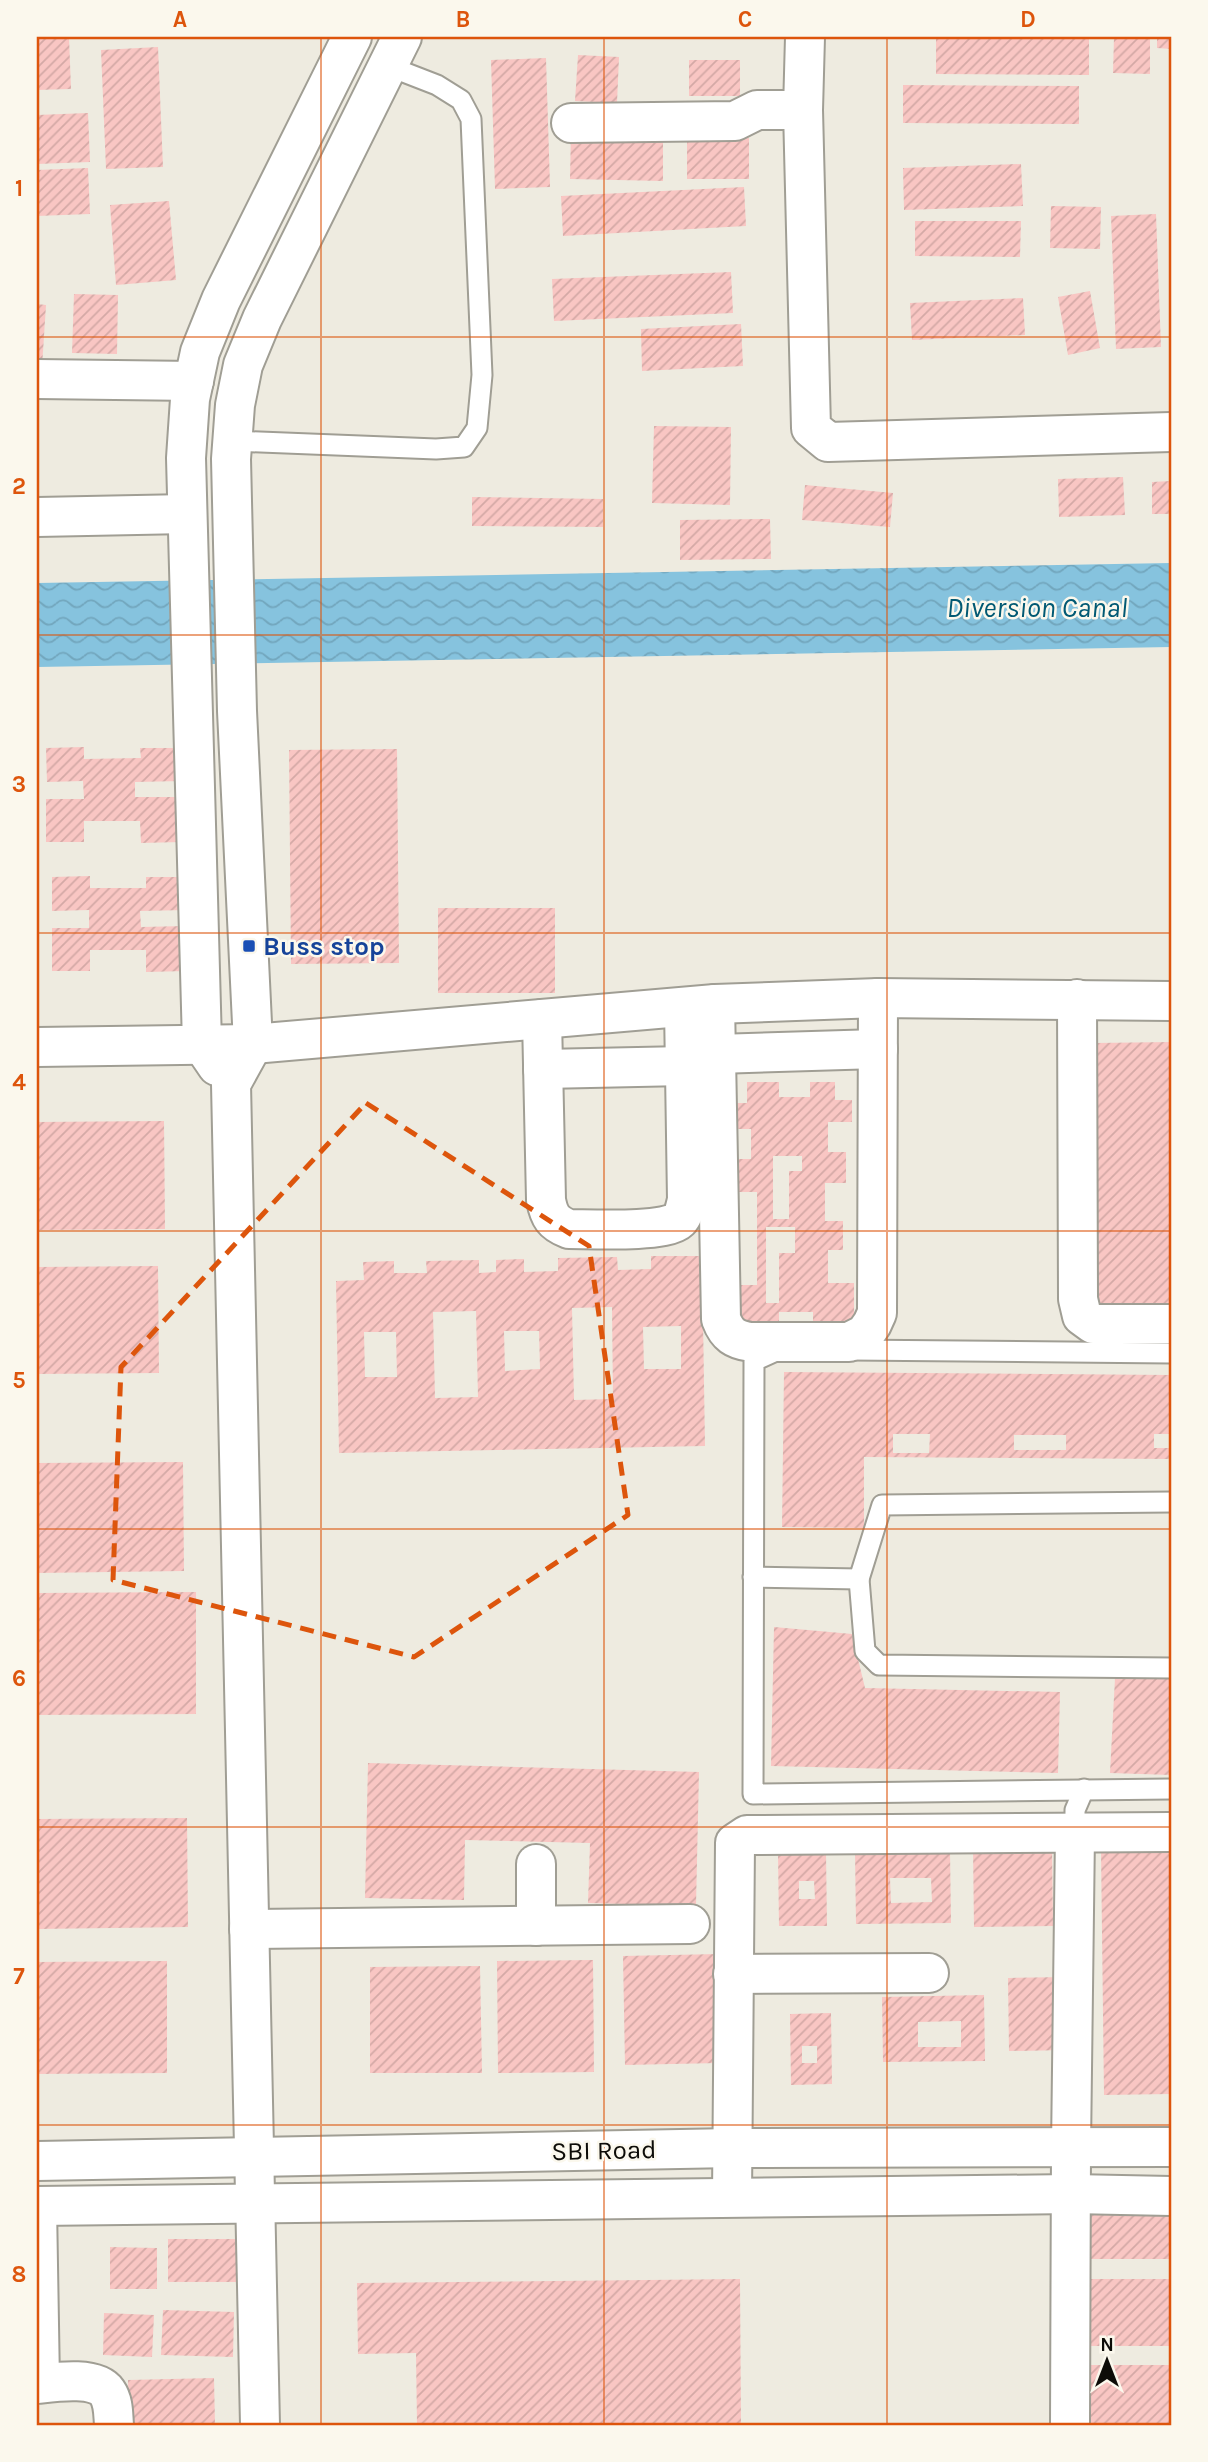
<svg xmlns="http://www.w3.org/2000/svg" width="1208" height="2462" font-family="Karla,sans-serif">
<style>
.water{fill:url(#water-waves)}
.building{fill:url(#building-hatch);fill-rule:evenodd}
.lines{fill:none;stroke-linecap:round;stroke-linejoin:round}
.service-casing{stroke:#a09e94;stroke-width:23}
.minor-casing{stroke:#a09e94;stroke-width:42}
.tertiary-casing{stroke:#a09e94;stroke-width:42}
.service{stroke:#fff;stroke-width:19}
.minor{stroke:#fff;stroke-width:38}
.tertiary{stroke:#fff;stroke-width:38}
.marked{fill:none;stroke:#dd550c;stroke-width:5;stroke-dasharray:14 9;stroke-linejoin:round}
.grid{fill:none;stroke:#dd550c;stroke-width:2;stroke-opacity:0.55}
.transit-dot{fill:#1a4fb4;stroke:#fbf8ed;stroke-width:2.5}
.labels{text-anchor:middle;stroke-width:5;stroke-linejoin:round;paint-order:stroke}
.transit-label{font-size:26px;font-weight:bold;fill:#164399;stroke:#fbf8ed;text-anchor:start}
.street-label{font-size:26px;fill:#0d0c08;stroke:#fbf8ed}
.water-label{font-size:28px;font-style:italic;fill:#015973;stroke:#fbf8ed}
.neatline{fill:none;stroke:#dd550c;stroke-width:2.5}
.grid-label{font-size:23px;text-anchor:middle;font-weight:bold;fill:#dd550c}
</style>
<defs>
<pattern id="water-waves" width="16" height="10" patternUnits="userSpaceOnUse" patternTransform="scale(1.75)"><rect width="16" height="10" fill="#86c3de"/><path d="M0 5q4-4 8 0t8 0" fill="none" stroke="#72a6bd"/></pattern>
<pattern id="building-hatch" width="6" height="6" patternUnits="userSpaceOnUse" patternTransform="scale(1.75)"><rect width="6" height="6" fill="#f9c6c3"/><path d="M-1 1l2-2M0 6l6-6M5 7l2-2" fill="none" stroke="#d4a9a6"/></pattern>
</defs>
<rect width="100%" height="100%" fill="#eeebe0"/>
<polygon class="water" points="1171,563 1171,647 37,667 37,583"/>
<g class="building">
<polygon points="37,37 69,37 71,89 37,90"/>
<polygon points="936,37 1089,37 1089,75 936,74"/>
<polygon points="1114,37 1150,37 1150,74 1113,73"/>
<polygon points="1157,37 1171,37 1171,49 1157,48"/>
<polygon points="158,47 163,167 106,169 101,50"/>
<polygon points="578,55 619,57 617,103 575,101"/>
<polygon points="546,58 550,187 495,189 491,60"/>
<rect x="689" y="60" width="51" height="36"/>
<polygon points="903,85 1079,86 1079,124 903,123"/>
<polygon points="88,113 90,162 37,164 37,115"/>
<polygon points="571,130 663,132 663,181 570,179"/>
<rect x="687" y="138" width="62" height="41"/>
<polygon points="1021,164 1023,206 904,210 903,168"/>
<polygon points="88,168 90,214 37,216 37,170"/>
<polygon points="744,187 746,226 563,236 561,196"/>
<polygon points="169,201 176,280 116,285 110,205"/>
<polygon points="1051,206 1101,207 1100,249 1050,248"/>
<polygon points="1156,214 1161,347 1116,349 1111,216"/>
<polygon points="915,221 1021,221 1020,257 915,256"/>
<polygon points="731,272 733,313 554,321 552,279"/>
<polygon points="1090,291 1100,348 1068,355 1058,297"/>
<polygon points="74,294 118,295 117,354 72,353"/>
<polygon points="1023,298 1025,335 912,340 910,303"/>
<polygon points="37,304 46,305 42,367 37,367"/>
<polygon points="741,324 743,366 642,371 641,329"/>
<polygon points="654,426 731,427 730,505 652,503"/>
<polygon points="1123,477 1125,515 1059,517 1058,479"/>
<polygon points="1171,481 1171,514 1152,514 1152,482"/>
<polygon points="805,485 893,493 890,527 802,520"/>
<polygon points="472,497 603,499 603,527 472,526"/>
<polygon points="770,519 771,559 680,560 680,520"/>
<polygon points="84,747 84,759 141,758 140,748 181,748 182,781 135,782 135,797 180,797 181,842 141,843 140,821 84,821 84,842 46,842 46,799 84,799 83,781 47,782 46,748"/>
<polygon points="397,749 399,963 291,964 289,750"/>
<polygon points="90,876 90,888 146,888 146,877 187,877 187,910 140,911 141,927 186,926 187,971 146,972 146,950 90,950 90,971 52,971 52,928 89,928 89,910 52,911 52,877"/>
<rect x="438" y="908" width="117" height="85"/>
<polygon points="1171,1042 1171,1309 1098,1310 1095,1043"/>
<path d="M747 1082H779V1097H810V1082H835V1100H852V1122H828V1152H846V1183H825V1221H843V1250H828V1283H854V1328H813V1312H779V1328H735V1285H757V1192H735V1159H751V1129H735V1103H747ZM773 1156H802V1171H789V1219H773ZM766 1227H795V1253H779V1303H766Z"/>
<polygon points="164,1121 165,1229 37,1230 37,1122"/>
<path d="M651 1256H702L705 1446 339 1453 336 1281 364 1280 363 1262 394 1261V1273H427L426 1261 479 1260V1273L496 1272V1260L524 1259V1272L558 1271V1258L617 1257 618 1270 651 1269ZM612 1307 613 1399 574 1400 572 1308ZM476 1311 478 1397 435 1398 433 1312ZM681 1326V1369H644L643 1327ZM504 1331H539L540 1369 505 1371ZM364 1332H396L397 1377H365Z"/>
<polygon points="158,1266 159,1373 37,1374 37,1267"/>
<path d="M784 1372 1171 1375V1434H1154V1448H1171V1459L864 1457V1528L782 1527ZM893 1434H930L929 1453H893ZM1014 1435H1066V1450H1014Z"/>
<polygon points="183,1462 184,1571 37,1573 37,1463"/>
<polygon points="196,1592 196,1714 37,1715 37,1593"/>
<polygon points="774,1627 852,1634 865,1688 1060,1692 1058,1773 771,1766"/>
<polygon points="1171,1676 1171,1775 1110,1773 1115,1678"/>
<polygon points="368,1763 699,1772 696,1906 588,1903 590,1843 465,1840 464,1900 365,1898"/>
<polygon points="187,1818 188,1927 37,1929 37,1819"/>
<polygon points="1052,1846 1053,1926 974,1927 973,1847"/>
<polygon points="1171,1848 1171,2094 1104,2095 1101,1850"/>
<path d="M950 1850 951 1923 856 1924 855 1851ZM890 1878H931L932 1902 891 1903Z"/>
<path d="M778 1853H826L827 1926H779ZM799 1881H814L815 1899H799Z"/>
<polygon points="719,1954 720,2063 625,2065 623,1956"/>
<polygon points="593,1960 594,2072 498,2073 497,1961"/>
<polygon points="167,1961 167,2073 37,2074 37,1962"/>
<polygon points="480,1966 482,2073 370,2073 370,1967"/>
<polygon points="1066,1977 1068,2050 1009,2051 1008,1978"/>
<path d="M984 1995 985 2061 883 2062 882 1997ZM961 2021V2047H918V2022Z"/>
<path d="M831 2013 832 2084 791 2085 790 2014ZM802 2046H817V2063H802Z"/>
<rect x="1084" y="2211" width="87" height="48"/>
<rect x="168" y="2239" width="79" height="43"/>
<polygon points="110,2247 157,2248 157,2289 110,2289"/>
<polygon points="740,2279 741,2425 417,2425 416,2353 358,2354 357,2283"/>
<rect x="1085" y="2279" width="86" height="67"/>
<polygon points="163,2310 234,2312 233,2357 161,2355"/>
<polygon points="104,2313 154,2315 152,2357 103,2355"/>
<rect x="1079" y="2365" width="92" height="60"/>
<polygon points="214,2378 215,2425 129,2425 128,2380"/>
</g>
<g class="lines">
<defs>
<g id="service">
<polyline points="233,441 436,449 464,447 477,428 482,375 471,119 461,100 437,85 388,66"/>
<polyline points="778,1350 754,1361 753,1794 1171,1789"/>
<polyline points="850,1350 1171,1353"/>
<polyline points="753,1577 859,1579 882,1505 1171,1502"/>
<polyline points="859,1579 865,1651 879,1665 1171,1668"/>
<polyline points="1075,1833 1075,1810 1084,1789"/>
</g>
<g id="minor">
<polyline points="805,37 803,110 811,428 828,442 1171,432"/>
<polyline points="571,123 735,121 757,110 803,110"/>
<polyline points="37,379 194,381"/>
<polyline points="37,517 187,514"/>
<polyline points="1077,999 1078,1299 1082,1316 1093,1324 1171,1324"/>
<path d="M715 1004 721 1319C727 1335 735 1340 751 1342H849L865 1334 872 1324 877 1313 878 998"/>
<path d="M542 1019 546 1200C549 1216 553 1223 569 1229 590 1229 666 1233 679 1220 684 1215 685 1207 687 1200L684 1007"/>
<polyline points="717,1054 878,1049"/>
<polyline points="543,1069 685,1066"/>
<polyline points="536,1864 536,1926"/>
<polyline points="249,1929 690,1924"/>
<polyline points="733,1974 929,1973"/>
<polyline points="732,2197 735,1843 747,1835 1171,1832"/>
<polyline points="37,2206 40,2383"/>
<path d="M37 2384C55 2382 96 2376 107 2392 114 2402 113 2414 114 2425"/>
<polyline points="1070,2425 1071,2148 1075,1833"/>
</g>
<g id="tertiary">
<polyline points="37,1047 253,1044 715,1004 878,998 1171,1001"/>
<polyline points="217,1066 202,1044 186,458 190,399 200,352 221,300 352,37"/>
<polyline points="37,2161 733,2148 1171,2147"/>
<polyline points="37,2206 1072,2194 1171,2196"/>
<polyline points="260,2425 231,1084 253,1044 237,711 231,459 235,405 243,365 262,319 402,37"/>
</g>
</defs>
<use href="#service" class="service-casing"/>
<use href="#minor" class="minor-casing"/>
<use href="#tertiary" class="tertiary-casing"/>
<use href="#service" class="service"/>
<use href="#minor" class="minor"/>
<use href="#tertiary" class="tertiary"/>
</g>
<path class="marked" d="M366 1103 589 1246 628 1515 414 1657 113 1580 121 1367Z"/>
<path class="grid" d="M321 37V2425M604 37V2425M887 37V2425M37 337H1171M37 635H1171M37 933H1171M37 1231H1171M37 1529H1171M37 1827H1171M37 2125H1171"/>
<rect class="transit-dot" x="242" y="939" width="14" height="14" rx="3.5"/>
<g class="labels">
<g class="transit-label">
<text x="263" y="955">Buss stop</text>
</g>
<g class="street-label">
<text transform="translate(604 2150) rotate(-1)" y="9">SBI Road</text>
</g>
<g class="water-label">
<text x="1037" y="617">Diversion Canal</text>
</g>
</g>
<rect width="1208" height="2462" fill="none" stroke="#fbf8ed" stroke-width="77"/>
<g transform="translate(1107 2361)" stroke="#fbf8ed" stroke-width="5" paint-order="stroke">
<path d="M0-5L12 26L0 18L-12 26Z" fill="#0d0c08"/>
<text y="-10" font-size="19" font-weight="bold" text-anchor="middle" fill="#0d0c08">N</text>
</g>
<rect x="38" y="38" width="1132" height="2386" class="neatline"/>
<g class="grid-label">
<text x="180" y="27">A</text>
<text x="463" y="27">B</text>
<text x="745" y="27">C</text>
<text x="1028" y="27">D</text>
<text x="19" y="196">1</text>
<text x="19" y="494">2</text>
<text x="19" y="792">3</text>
<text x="19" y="1090">4</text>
<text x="19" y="1388">5</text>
<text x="19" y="1686">6</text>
<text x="19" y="1984">7</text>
<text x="19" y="2282">8</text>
</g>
</svg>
